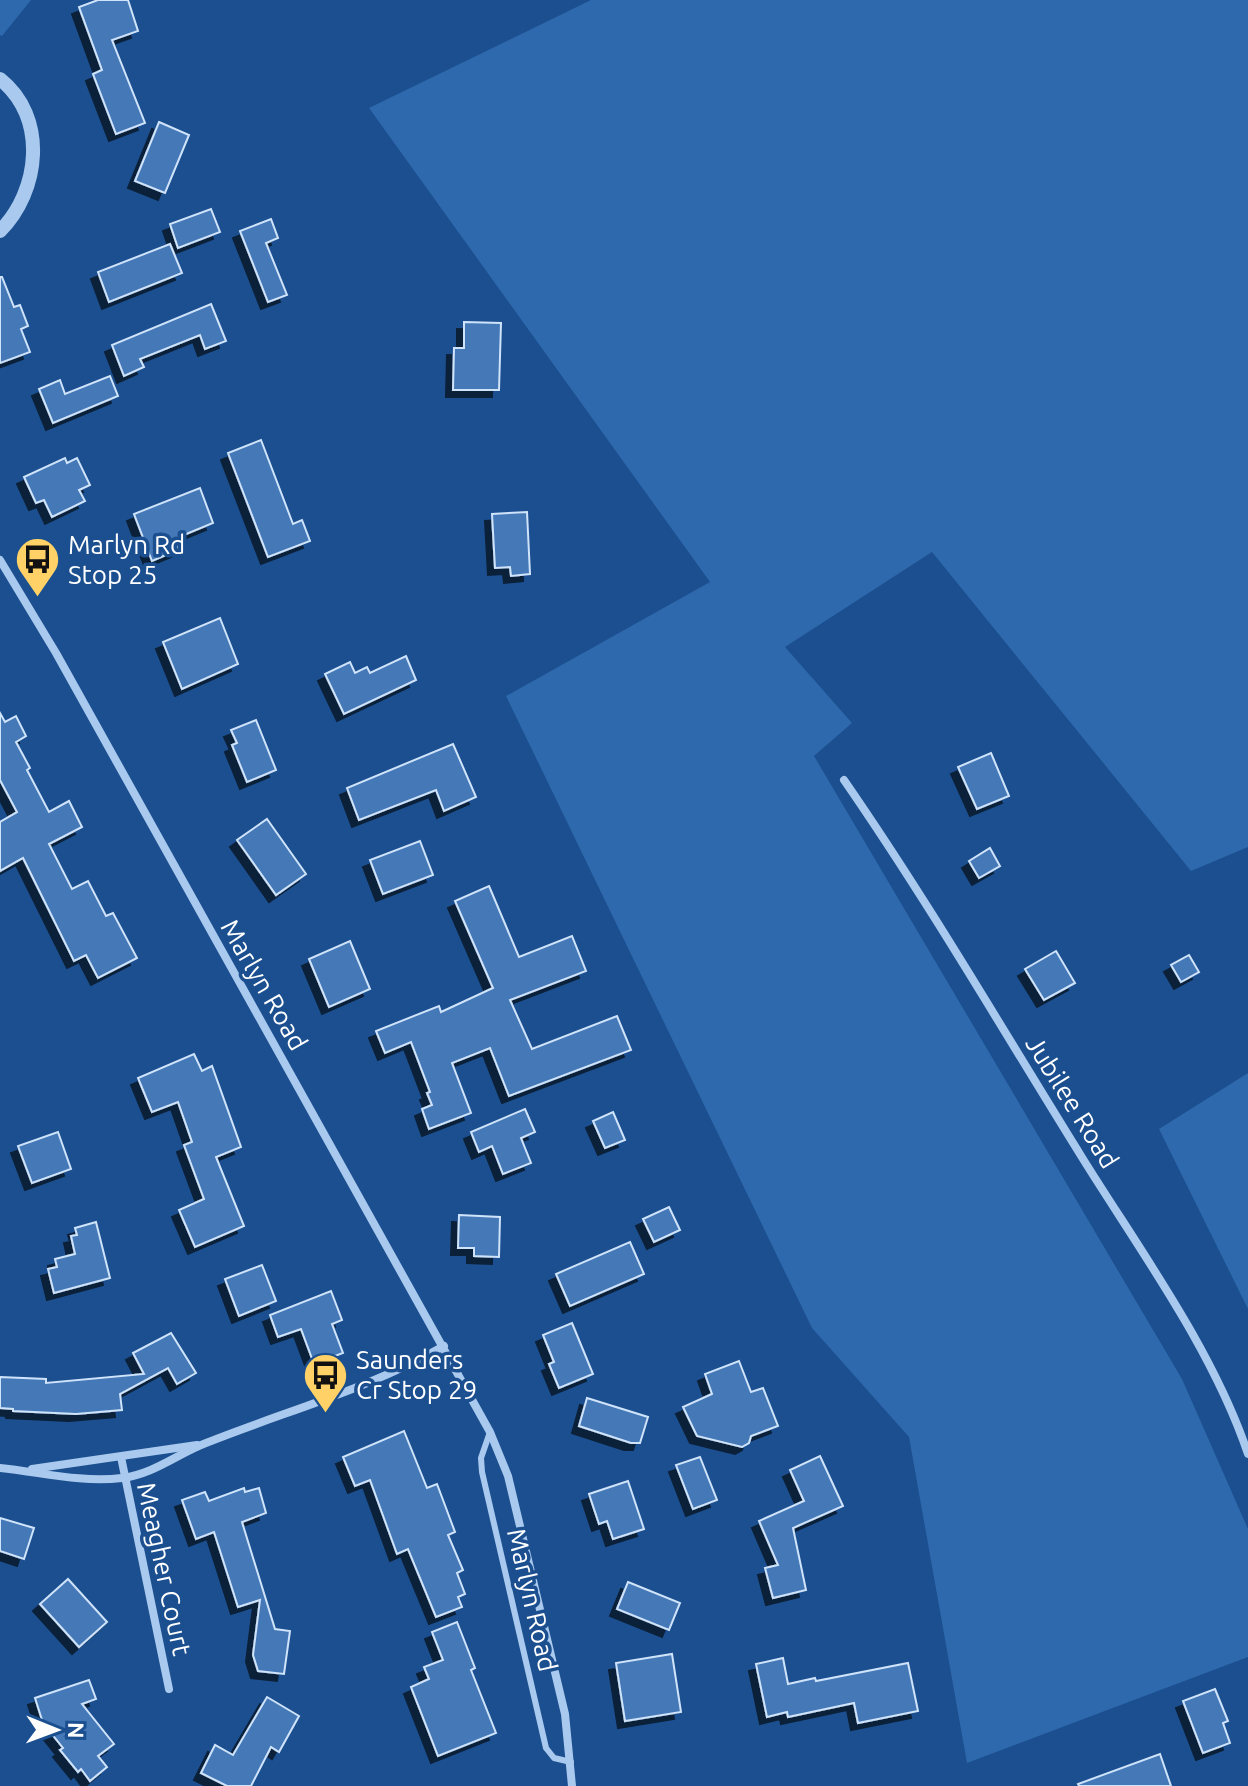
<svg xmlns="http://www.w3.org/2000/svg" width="1248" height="1786" font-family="Ubuntu,sans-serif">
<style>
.green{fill:#2e69ad}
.building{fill:#4478b7;stroke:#cfe3fa;stroke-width:2;filter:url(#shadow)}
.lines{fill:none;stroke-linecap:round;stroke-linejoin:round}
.service{stroke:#a9c9ee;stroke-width:6}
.minor{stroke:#a9c9ee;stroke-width:8}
.tertiary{stroke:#a9c9ee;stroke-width:14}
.labels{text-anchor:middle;stroke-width:7;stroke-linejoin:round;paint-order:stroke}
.poi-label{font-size:26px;fill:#fff;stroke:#1b4f8f;text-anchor:start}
.street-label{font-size:26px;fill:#fff;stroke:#1b4f8f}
</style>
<defs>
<filter id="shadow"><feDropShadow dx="-7" dy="7" stdDeviation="0" flood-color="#0009"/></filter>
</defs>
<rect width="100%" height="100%" fill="#1b4f8f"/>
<g class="green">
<polygon points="0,0 31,0 2,36 0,35"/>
<polygon points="591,0 1248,0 1248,847 1191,871 932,552 785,647 852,723 814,756 1182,1379 1248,1529 1248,1657 967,1763 909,1437 812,1328 506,696 710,582 369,108"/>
<polygon points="1248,1073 1248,1309 1159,1129"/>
</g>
<g class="building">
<polygon points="98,0 128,0 138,31 112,40 145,123 116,134 93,74 102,70 79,7"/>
<polygon points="159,122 189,135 165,193 135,181"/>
<polygon points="211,209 220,232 178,248 170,224"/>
<polygon points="271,219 278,238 266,243 287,295 268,302 240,231"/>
<polygon points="170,244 182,273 109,302 98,272"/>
<polygon points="0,277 2,277 14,307 20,305 28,326 21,329 30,352 0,363"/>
<polygon points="211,304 226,341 205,349 200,335 140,359 144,367 124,376 112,345"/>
<polygon points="464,322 501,323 499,390 453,390 454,348 464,348"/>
<polygon points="110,376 118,396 53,423 39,389 60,380 65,394"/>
<polygon points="261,440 293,524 302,520 310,541 268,557 228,453"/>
<polygon points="65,458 67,463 77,458 90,485 79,490 85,501 52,517 44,500 36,503 24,477"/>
<polygon points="200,488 213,523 174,539 178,550 152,561 134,514"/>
<polygon points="527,512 530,574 511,576 510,567 495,568 492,514"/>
<polygon points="220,618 238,664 182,689 163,642"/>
<polygon points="406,656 416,680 344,714 325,674 350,662 355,673 367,667 370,673"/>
<polygon points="0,713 5,722 16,716 26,736 16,742 30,768 27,770 49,812 69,801 82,827 49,844 72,889 88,881 106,916 113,913 137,958 98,978 86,955 74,961 23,858 0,871 0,822 17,812 0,780"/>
<polygon points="256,720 276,770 247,782 232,745 237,743 231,730"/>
<polygon points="453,744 476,797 444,811 436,790 359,820 347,788"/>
<polygon points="991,753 1009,796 977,809 958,767"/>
<polygon points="267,819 306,874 276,895 237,840"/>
<polygon points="420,841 433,875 383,894 370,860"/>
<polygon points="990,848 1000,866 979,878 969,861"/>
<polygon points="489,886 519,957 572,936 586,971 510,1000 532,1049 617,1016 631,1050 509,1096 490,1048 452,1063 471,1113 429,1129 422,1109 432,1105 427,1093 430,1092 411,1042 385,1053 376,1031 439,1006 441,1012 493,988 455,901"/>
<polygon points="350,941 370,989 329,1007 309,959"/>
<polygon points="1056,951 1075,983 1044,1000 1025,969"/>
<polygon points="1189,955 1199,972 1181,982 1171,965"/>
<polygon points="194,1054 202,1071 212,1066 241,1147 216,1157 244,1226 195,1247 179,1210 204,1199 184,1145 192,1142 178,1102 152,1112 138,1078"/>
<polygon points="525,1109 535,1132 521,1138 531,1163 503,1174 492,1146 479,1152 471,1132"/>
<polygon points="613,1112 625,1140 605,1148 593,1121"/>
<polygon points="58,1132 71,1169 32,1183 18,1146"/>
<polygon points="669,1207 680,1230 654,1242 643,1219"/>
<polygon points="459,1215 500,1217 499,1257 474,1256 474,1248 458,1248"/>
<polygon points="96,1222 110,1278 54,1293 48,1269 57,1267 55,1259 75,1254 71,1236 77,1235 75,1228"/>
<polygon points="630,1242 644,1274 570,1306 556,1274"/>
<polygon points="262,1265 276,1301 239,1316 225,1279"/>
<polygon points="331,1291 342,1320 332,1324 343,1353 314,1364 301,1329 278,1337 270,1315"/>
<polygon points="572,1323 593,1374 559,1388 549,1364 554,1362 543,1335"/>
<polygon points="171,1333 196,1373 177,1384 168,1368 120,1394 122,1410 76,1414 13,1411 13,1409 0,1408 0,1377 46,1379 46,1383 144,1374 133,1353"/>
<polygon points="739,1361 751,1392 763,1388 778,1426 751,1436 749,1443 742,1447 697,1436 683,1407 712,1394 705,1374"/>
<polygon points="587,1398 648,1417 640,1443 631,1443 579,1426"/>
<polygon points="404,1431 427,1488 437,1484 455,1532 448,1535 463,1570 457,1573 465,1594 458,1597 462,1607 436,1617 408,1549 397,1554 370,1480 355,1486 343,1457"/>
<polygon points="820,1456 843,1506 793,1528 806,1590 773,1598 765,1568 778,1565 759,1521 804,1501 790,1470"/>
<polygon points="700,1457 717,1500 693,1509 676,1465"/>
<polygon points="628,1481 644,1529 613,1539 607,1521 599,1524 589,1494"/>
<polygon points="244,1488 245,1492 259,1488 266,1513 242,1522 275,1629 290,1631 284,1674 258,1671 253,1655 260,1600 238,1607 214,1532 196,1539 182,1500 205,1492 209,1501"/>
<polygon points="0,1518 34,1528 24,1559 0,1551"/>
<polygon points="68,1579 107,1622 79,1647 40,1604"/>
<polygon points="628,1582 680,1603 669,1630 617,1609"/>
<polygon points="457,1622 475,1668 471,1670 496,1733 438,1756 411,1687 429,1679 424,1667 443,1660 432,1632"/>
<polygon points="672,1654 681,1712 625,1721 616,1663"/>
<polygon points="783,1658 788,1684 815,1678 816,1681 908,1663 918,1711 858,1723 854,1703 788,1717 787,1712 767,1717 756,1664"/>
<polygon points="89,1680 96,1699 82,1704 114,1744 98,1756 107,1767 90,1781 81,1769 78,1772 60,1750 63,1748 43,1723 35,1698"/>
<polygon points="1215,1689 1228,1721 1223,1723 1230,1743 1203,1753 1183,1701"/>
<polygon points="267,1697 299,1716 279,1752 271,1747 251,1786 227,1786 201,1773 215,1745 233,1755"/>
<polygon points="1160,1754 1171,1786 1079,1786 1078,1784"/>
</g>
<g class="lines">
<polyline class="service" points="490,1432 481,1458 482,1472 546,1748 554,1758 571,1762"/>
<g class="minor">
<polyline points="0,560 56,653 490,1432 508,1476 565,1714 572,1786"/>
<path d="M844 780C929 903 1004 1032 1083 1159 1141 1252 1213 1350 1248 1454"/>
<polyline points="121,1457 169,1689"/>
<path d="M0 1468C40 1472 81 1483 122 1478 154 1474 177 1454 206 1443 286 1411 369 1389 444 1346"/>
<polyline points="32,1469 197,1445"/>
</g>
<path class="tertiary" d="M0 79C48 117 40 191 0 231"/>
</g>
<defs>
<symbol id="bus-pin" viewBox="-11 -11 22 30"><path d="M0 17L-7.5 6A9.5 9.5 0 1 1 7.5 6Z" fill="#ffd166" stroke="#1b4f8f"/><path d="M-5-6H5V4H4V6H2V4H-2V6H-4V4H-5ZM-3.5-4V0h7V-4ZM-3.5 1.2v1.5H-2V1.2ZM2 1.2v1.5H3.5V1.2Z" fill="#111"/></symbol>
</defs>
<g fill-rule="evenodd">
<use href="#bus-pin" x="12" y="534" width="51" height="69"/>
<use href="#bus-pin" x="300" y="1350" width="51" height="69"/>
</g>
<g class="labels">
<g class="poi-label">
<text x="68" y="554">Marlyn Rd<tspan x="68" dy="30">Stop 25</tspan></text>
<text x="356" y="1369">Saunders<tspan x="356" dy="30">Cr Stop 29</tspan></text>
</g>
<g class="street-label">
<text transform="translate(264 985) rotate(60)" y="9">Marlyn Road</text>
<text transform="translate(1072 1102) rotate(58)" y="9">Jubilee Road</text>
<text transform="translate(164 1569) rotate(78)" y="9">Meagher Court</text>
<text transform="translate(532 1600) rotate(77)" y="9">Marlyn Road</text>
</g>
</g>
<g transform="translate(56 1730) rotate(91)" stroke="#1b4f8f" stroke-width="6" paint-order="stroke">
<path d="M0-6L14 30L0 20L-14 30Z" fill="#ffffff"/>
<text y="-12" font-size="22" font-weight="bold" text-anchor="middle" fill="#ffffff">N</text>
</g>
</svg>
